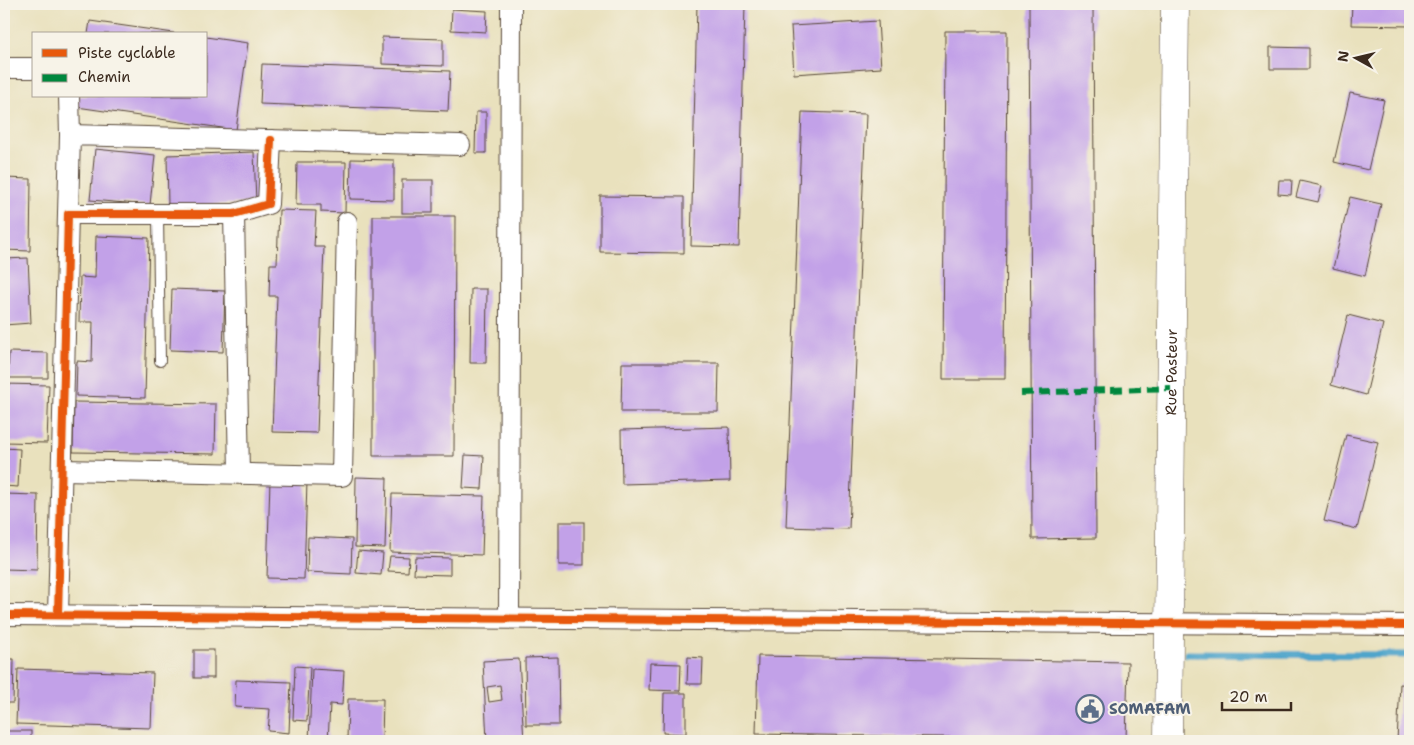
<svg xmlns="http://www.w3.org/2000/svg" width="1414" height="745" font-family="'Shantell Sans',sans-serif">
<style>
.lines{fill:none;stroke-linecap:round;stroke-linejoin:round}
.stream{stroke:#4fa5cb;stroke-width:7}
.building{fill:#c2a1e8;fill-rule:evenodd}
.service-casing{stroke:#554536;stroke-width:12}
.minor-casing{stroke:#554536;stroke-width:22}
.secondary-casing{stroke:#554536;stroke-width:29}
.service{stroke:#fff;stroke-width:10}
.minor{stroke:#fff;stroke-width:20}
.secondary{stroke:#fff;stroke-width:28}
.quiet{stroke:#00873e;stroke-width:6;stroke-dasharray:12 6;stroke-linecap:butt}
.cycleway-casing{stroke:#f7f3e8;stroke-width:11}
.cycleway{stroke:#e8590c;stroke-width:8}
.labels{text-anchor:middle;stroke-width:4;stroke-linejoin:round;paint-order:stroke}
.street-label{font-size:15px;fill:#3b2a1e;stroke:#f7f3e8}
.service-label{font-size:15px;font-weight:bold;fill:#4e5e75;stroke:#f7f3e8;text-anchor:start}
</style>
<rect width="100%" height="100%" fill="#f7f3e8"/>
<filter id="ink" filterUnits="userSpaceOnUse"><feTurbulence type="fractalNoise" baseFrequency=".02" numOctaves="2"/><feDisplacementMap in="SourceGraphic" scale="10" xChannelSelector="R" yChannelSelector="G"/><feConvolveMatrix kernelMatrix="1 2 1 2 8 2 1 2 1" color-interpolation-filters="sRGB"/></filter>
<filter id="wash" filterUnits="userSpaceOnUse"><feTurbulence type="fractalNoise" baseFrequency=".0096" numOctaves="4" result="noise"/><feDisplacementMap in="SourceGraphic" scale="20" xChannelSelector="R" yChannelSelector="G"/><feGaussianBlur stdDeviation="1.12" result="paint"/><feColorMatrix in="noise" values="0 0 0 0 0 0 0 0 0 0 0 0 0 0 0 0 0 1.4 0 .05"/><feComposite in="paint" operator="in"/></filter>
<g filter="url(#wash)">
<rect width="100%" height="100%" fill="#e9e1bd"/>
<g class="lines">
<polyline class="stream" points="1187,654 1410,655"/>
</g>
<g id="blocks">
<g class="building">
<polygon points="697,4 745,4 739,247 691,246"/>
<polygon points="1029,4 1093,4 1096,538 1032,539"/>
<polygon points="1275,4 1291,4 1291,7 1275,5"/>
<polygon points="1352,4 1410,4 1410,26 1351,25"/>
<polygon points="452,9 487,11 486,32 451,30"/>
<polygon points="90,21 174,33 174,34 88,34"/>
<polygon points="878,21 881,68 794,74 791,26"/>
<polygon points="945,31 1007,31 1005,379 943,379"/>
<polygon points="206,37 248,43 236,130 77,107 79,96 206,96"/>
<polygon points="382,37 443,39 443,66 382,64"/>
<polygon points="1270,47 1309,48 1309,69 1270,69"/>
<polygon points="262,64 450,71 448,111 260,104"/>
<polygon points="1350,93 1384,100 1368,170 1334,162"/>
<polygon points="476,112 486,112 486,153 475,153"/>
<polygon points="802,112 866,114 849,529 786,527"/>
<polygon points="95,149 155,155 150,205 90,200"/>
<polygon points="254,152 256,203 168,206 167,155"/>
<polygon points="351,159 394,160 394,200 350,199"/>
<polygon points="297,162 346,162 345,213 321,212 321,205 296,205"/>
<polygon points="4,178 31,179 30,251 4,250"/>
<rect x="402" y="180" width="31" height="33"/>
<polygon points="1279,180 1292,180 1291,195 1278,194"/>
<polygon points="1300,181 1322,186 1318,202 1296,197"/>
<polygon points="600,196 684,197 684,253 600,252"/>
<polygon points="1350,197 1381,204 1365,276 1333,268"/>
<polygon points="279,210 316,211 314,247 324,247 317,433 272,432 277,296 269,296 270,264 277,264"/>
<polygon points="373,216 455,216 454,456 373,456"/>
<polygon points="96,236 149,238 145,398 76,396 77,361 92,362 93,322 79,322 80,277 95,278"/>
<polygon points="28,258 31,323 4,325 4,259"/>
<polygon points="172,289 225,291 223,352 170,350"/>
<polygon points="471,289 487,289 486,363 470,363"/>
<polygon points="1348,315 1383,324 1366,395 1331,385"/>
<polygon points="9,352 48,353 48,378 8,378"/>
<polygon points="622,363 719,363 718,412 621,412"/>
<polygon points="4,384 49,385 47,443 4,442"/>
<polygon points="74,402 216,404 215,454 73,452"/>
<polygon points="729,427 730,481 622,484 621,430"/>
<polygon points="1346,435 1378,442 1357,529 1324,521"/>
<polygon points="4,448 20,449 18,487 4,486"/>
<polygon points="465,455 484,456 482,489 463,488"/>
<polygon points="356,477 387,478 385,548 355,547"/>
<polygon points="270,480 307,481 304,579 267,578"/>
<polygon points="4,494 38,495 37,570 4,569"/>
<polygon points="392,494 484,496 482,555 390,552"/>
<rect x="559" y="522" width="25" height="43"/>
<polygon points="308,537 352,539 351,574 307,572"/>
<polygon points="358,551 383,553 381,575 356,573"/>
<polygon points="390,556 409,557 408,572 388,571"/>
<polygon points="415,557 450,558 450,575 414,574"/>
<rect x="194" y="650" width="20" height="28"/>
<polygon points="758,656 1128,662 1126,740 756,734"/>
<polygon points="558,657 559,725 526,725 525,658"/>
<polygon points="688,657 703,658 702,684 687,684"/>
<polygon points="4,659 14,659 13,703 4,703"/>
<path d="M519 659 524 741H487L483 661ZM500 685 502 700 489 702 487 687Z"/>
<polygon points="650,663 681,664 680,691 649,690"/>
<polygon points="295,666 310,667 307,721 293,720"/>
<polygon points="18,669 153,673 151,728 16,724"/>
<polygon points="312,669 344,671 342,705 330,704 328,741 309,741"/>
<polygon points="236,680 291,682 289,733 268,731 270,709 235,707"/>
<polygon points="1400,684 1410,685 1410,741 1397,741"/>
<polygon points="664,693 686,693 686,734 663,733"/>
<polygon points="348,699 383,699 382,741 347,741"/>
<rect x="4" y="731" width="27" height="10"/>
</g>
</g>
</g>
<g filter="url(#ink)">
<use href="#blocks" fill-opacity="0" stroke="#554536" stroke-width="1"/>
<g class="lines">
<defs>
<polyline id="service" points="158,214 160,361"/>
<g id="minor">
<polyline points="4,68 34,68"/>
<polyline points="69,96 70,135"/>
<polyline points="68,214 70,135 460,145"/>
<polyline points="234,214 239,473"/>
<polyline points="62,470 342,476 347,222"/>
<polyline points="4,615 1410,625"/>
<polyline points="58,615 68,214 234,214 268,204 271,140"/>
<polyline points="509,618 511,4"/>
</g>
<g id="secondary">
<path id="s1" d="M1168 741 1175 4"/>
</g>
</defs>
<use href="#service" class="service-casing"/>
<use href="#minor" class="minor-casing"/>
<use href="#secondary" class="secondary-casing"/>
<use href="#service" class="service"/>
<use href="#minor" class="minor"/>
<use href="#secondary" class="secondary"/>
<polyline class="quiet" points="1021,393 1171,388"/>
<defs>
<g id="cycleway">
<polyline points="4,615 1410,625"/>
<polyline points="58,615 68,214 234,214 268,204 271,140"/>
</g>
</defs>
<use href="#cycleway" class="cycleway-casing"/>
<use href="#cycleway" class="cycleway"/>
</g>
</g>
<defs>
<symbol id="civic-ring" viewBox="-11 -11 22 22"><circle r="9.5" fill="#f7f3e8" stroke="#5c6f8a" stroke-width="1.5"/><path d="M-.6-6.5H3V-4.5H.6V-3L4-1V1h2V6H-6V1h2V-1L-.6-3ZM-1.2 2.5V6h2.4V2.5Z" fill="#5c6f8a"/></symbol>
</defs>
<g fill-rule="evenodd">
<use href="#civic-ring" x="1074" y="693" width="32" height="32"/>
</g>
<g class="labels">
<g class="street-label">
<text dy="5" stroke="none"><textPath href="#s1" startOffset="369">Rue Pasteur</textPath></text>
</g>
<g class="service-label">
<text x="1109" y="714">SOMAFAM</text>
</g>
</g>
<rect width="1414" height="745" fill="none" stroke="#f7f3e8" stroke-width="20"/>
<rect x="32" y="32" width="175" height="65" fill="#f7f3e8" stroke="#aca397"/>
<rect x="42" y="49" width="25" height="8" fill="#e8590c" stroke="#aca397"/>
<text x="78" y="58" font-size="15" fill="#3b2a1e">Piste cyclable</text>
<rect x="42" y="74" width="25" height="8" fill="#00873e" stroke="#aca397"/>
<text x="78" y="82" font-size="15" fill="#3b2a1e">Chemin</text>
<g transform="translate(1356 58) rotate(278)" stroke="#f7f3e8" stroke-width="4" paint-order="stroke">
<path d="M0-4L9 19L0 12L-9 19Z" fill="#3b2a1e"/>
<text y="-8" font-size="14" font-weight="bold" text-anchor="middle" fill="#3b2a1e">N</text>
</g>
<path d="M1222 702v8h69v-8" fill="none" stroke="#3b2a1e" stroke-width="2.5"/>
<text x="1229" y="702" font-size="15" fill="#3b2a1e" stroke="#f7f3e8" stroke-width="4" paint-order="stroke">20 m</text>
</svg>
